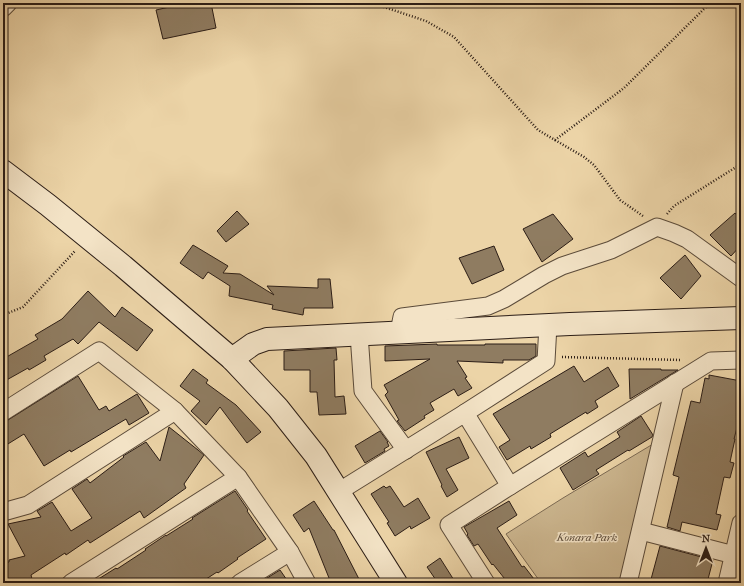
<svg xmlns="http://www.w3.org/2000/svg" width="744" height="586" font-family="'IM FELL French Canon',serif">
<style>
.green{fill:#cbb58e;stroke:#7b6952}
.building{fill:#8f7c61;stroke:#2b1d16}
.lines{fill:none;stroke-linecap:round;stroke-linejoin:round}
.street-casing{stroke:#5b4b3a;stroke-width:19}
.secondary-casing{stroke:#2b1d16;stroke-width:24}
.path{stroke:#2b1d16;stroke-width:2.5;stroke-dasharray:1 2;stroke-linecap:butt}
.street{stroke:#f3e3c6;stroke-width:17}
.secondary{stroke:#f3e3c6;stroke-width:22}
.labels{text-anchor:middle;stroke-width:3;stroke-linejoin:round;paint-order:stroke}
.park-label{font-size:11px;font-style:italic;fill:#5b4b3a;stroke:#f3e3c6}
</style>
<rect width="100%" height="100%" fill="#ecd4a7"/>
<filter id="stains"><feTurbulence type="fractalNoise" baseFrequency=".005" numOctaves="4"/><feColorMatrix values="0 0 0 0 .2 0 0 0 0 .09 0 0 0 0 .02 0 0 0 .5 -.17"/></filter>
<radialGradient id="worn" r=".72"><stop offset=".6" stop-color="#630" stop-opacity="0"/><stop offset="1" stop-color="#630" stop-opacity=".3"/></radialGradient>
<polygon class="green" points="653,444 622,583 541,583 506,534 563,498"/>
<g class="building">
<polygon points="187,3 211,3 216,28 163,39 156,10"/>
<polygon points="237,211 249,224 226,242 217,231"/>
<polygon points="735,213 741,220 741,245 731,256 710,235"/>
<polygon points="553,214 573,239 542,262 523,229"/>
<polygon points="193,245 228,266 223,273 240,274 274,295 267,286 318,288 318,279 330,279 333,308 304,308 303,315 272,309 273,305 229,296 230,286 208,272 203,279 180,263"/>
<polygon points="494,246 504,270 472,284 459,258"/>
<polygon points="685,255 701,276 681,299 660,278"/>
<polygon points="88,291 115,317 122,307 153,330 137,351 99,322 78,344 73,339 44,356 46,360 29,370 28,368 3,382 3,359 38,339 35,335 62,319"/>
<polygon points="437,344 437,345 485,345 485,344 536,344 536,356 529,360 503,360 503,363 457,361 467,377 465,378 472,388 458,396 454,389 430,403 434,410 424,416 425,418 405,431 397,421 399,420 385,395 388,392 384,385 430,359 385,361 385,346"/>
<polygon points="336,348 337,360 334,360 335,397 344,396 346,414 319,415 317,392 310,392 310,370 284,370 284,351"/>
<polygon points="574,366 584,382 608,367 619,386 595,401 598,407 587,414 586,412 550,434 551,437 531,449 530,446 507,460 499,447 510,440 493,414"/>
<polygon points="193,369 208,380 206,383 236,405 261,432 247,443 220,407 206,425 191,411 200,401 180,386"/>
<polygon points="629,369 661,369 661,370 678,370 630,399"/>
<polygon points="709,375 741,381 741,412 734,439 735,439 730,462 734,463 730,478 724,477 716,514 721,515 717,530 682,522 680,531 667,527 679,477 673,475 691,401 700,403 705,378 709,379"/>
<polygon points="78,376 99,410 106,406 109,411 137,394 149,413 129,425 126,419 71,452 70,450 44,466 24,434 3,447 3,422 8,420"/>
<polygon points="641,416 653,435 652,437 629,451 628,450 596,470 599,474 573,490 560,468 585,452 588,457 620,437 617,432"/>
<polygon points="169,427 198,450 204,455 184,484 186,488 144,518 140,511 90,543 88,540 66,555 65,553 31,575 32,579 9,583 3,583 3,563 9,562 9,560 25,556 8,524 41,517 37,511 52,502 71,531 92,518 72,489 87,479 90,483 124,457 123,456 146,442 160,461"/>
<polygon points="380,431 388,442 387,442 389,446 384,449 385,451 365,463 355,446"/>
<polygon points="459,437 469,458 446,469 458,490 447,497 441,486 442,485 426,452"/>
<polygon points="384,486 386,488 390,486 404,507 418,498 430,518 411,529 410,526 395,536 387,523 389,522 371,494"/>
<polygon points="235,491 248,510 247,511 266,539 237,558 238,559 218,573 217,572 200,583 92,583 116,568 117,569 146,550 145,549 166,535 166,536 193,519 192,518"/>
<polygon points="314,501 333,530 334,530 361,583 331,583 309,528 304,532 293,515"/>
<polygon points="509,501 517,515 497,528 522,567 524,566 537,583 508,583 493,564 492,565 478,544 474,546 467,535 468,534 464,527"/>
<polygon points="660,546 713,560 707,583 650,583"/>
<polygon points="440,558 452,577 456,583 438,583 427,567"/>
<polygon points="280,570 289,583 259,583"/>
</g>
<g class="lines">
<defs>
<g id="street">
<polyline points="3,8 8,3"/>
<polyline points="399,332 402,317 488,306 504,299 544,275 562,266 611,250 657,227 674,233 687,239 741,278"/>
<polyline points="359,334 363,391 406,450"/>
<polyline points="3,412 99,351 175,411 238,477 290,552 307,583"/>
<polyline points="465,413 546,361 548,325"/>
<polyline points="338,492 465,413 510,486"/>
<polyline points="3,512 28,505 175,411"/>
<polyline points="641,531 734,555"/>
<polyline points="71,583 238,477"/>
<polyline points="240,583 290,552"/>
<polyline points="486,583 449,525 510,486 711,361 741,360"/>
<polyline points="628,583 675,383"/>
<polyline points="727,583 741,523"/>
</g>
<g id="secondary">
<polyline points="3,171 48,205 123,266 232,359 278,408 316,456 396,583"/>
<polyline points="232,359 253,344 267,339 570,324 741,318"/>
</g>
</defs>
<use href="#street" class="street-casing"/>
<use href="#secondary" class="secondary-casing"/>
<g class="path">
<polyline points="372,3 426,21 454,37 538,130 555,140 624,88 710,3"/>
<polyline points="555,140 584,157 594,165 620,200 643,216"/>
<polyline points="667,214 674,206 741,164"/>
<polyline points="3,315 23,307 75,251"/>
<polyline points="562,357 681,360"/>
</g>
<use href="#street" class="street"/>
<use href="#secondary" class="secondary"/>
</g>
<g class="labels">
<g class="park-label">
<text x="587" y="541">Konara Park</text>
</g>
</g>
<rect width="744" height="586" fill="none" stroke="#ecd4a7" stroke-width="16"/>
<rect x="4" y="4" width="736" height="578" fill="none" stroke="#2b1d16" stroke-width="2"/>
<rect x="8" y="8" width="728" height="570" fill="none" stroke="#2b1d16"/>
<g transform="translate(706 548)" stroke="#f3e3c6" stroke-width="3" paint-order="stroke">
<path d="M0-3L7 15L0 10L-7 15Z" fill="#2b1d16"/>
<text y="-6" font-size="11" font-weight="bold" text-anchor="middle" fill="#2b1d16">N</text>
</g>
<rect width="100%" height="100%" filter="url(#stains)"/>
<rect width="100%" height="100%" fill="url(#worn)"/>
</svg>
